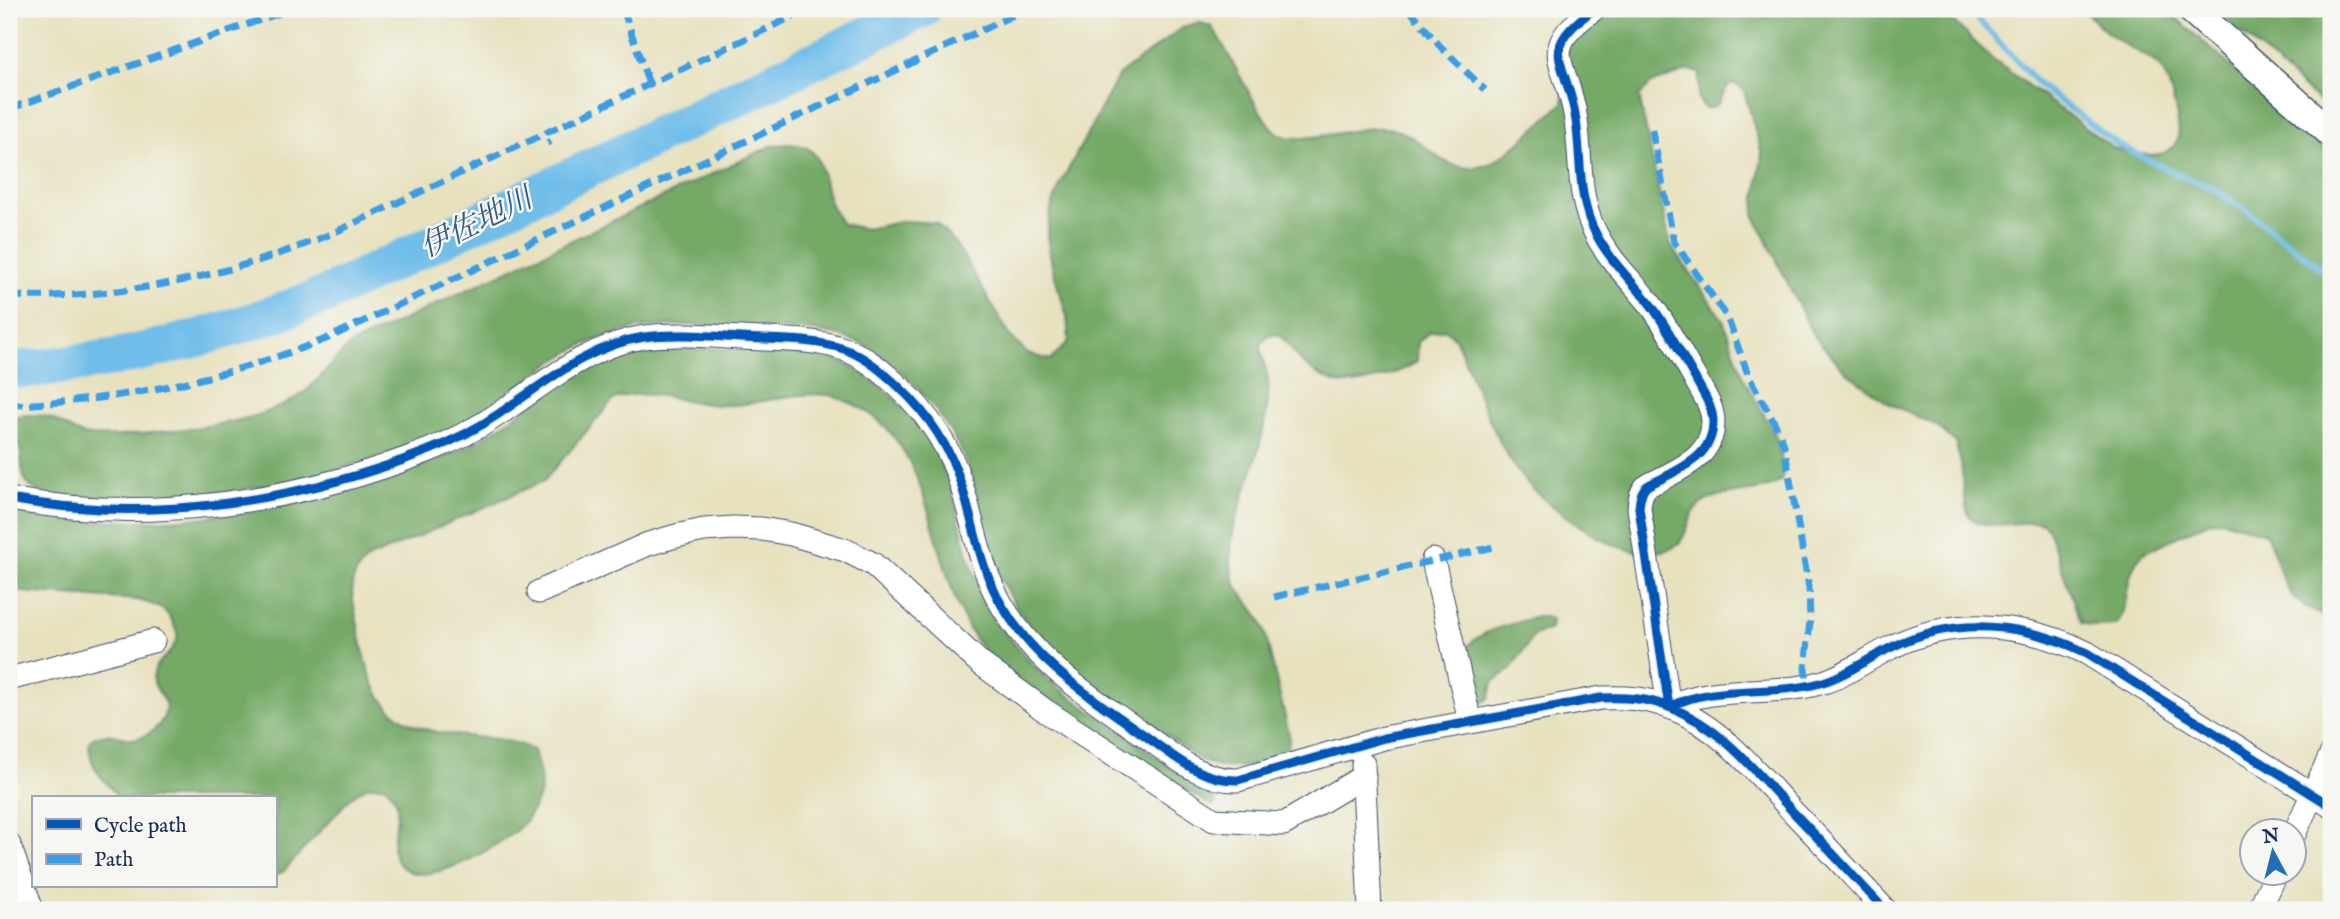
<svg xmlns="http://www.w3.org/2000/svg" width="2340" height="919" font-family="'IM FELL English','Noto Serif JP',serif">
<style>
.forest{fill:#74a966;stroke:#486c62;stroke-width:2}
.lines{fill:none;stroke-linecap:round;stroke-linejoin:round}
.stream{stroke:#70bdea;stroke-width:6}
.river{stroke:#70bdea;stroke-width:38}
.minor-casing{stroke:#3a4a6c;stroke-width:25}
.tertiary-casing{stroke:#3a4a6c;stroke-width:31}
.minor{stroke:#fff;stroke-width:23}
.tertiary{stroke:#fff;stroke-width:28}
.quiet{stroke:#3b9de6;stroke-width:7;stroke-dasharray:14 7;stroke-linecap:butt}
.cycleway-casing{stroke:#f6f6f2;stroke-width:13}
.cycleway{stroke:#0057b8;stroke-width:9}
.labels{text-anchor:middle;stroke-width:5;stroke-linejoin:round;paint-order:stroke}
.water-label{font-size:30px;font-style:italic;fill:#355a88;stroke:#f6f6f2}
</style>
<rect width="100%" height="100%" fill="#f6f6f2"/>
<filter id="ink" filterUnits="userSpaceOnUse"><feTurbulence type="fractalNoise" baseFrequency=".0143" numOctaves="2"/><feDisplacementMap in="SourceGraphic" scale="14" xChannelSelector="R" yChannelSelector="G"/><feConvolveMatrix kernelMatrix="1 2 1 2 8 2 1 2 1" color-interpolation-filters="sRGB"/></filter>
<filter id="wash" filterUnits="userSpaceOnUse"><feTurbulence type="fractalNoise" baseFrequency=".00686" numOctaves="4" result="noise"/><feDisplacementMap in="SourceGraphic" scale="28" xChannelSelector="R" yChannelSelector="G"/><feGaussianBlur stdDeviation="1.57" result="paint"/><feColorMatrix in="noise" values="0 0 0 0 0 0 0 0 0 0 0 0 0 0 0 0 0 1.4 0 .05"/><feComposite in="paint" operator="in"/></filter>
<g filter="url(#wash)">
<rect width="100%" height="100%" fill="#e7e1be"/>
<g class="forest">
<path d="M1605 9H1941L1992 59 2113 148C2130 153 2168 164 2177 140 2181 131 2177 118 2175 108 2172 95 2170 84 2163 72 2153 56 2134 51 2119 41 2105 32 2094 21 2083 9H2166L2331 155V622C2320 613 2304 608 2294 598 2279 581 2277 553 2265 533L2226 521 2212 520 2145 552C2122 570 2132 602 2117 625L2090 626 2081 623 2048 529 2043 523 2035 522 1993 525 1979 523 1970 517 1966 508 1961 463 1955 442 1936 425 1888 403 1847 373 1813 335 1754 214 1762 154 1744 91C1740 86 1736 82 1729 85 1719 95 1722 110 1704 108L1698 98 1700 73 1689 70 1651 84 1639 96 1670 244 1723 320 1744 379 1776 436 1784 469 1781 481C1761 495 1729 489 1704 502 1684 513 1692 543 1667 550 1638 558 1609 545 1586 530 1565 516 1545 502 1527 483 1499 454 1473 379 1456 339L1445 329 1430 332 1418 342 1417 361C1404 372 1363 385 1345 384 1331 383 1312 372 1302 362 1292 353 1289 341 1277 334L1268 336 1261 344C1261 358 1267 369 1268 381 1270 401 1263 433 1258 451 1248 491 1225 530 1232 573 1236 595 1257 607 1264 628L1289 734V744L1285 752C1258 766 1229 774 1201 760L1078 674C1046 649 1019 618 1002 581 987 551 983 516 974 484 958 431 917 377 869 348 835 328 795 330 757 328 682 324 623 317 556 360 522 382 491 410 455 427 433 438 409 446 386 454 294 485 199 502 101 497 83 496 58 498 41 492 8 480 34 453 9 433L10 417C25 415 38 413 52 419 65 424 75 435 90 436 110 438 130 435 149 433 196 428 259 423 299 396 321 382 332 359 352 344L771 146C822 137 818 161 829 200 831 208 837 216 842 224L866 229 905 221 936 223 956 244 1011 337 1028 354 1051 360 1069 341 1067 317 1052 266 1047 236 1051 208 1061 183 1119 75 1185 26 1200 23 1211 26C1229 49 1259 123 1280 134 1304 148 1367 120 1397 130 1429 141 1442 176 1483 166 1505 160 1544 119 1563 103L1567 47Z"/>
<polygon points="2215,9 2331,9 2331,112"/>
<path d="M670 346 825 355C851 363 868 375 888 393 917 418 940 453 952 490 959 515 963 542 972 567 981 596 997 623 1016 646 1043 680 1079 703 1114 727 1147 751 1181 774 1214 798L1216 802 1214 805H1210C1148 765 1083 727 1024 683 1011 673 993 663 983 650 927 581 941 443 853 404 845 401 837 396 828 395 802 391 761 403 734 405 692 408 656 385 614 399L544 481 369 558C345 578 352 594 357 621 371 695 383 729 465 736 490 739 510 738 533 750 537 763 543 778 540 792 538 801 528 818 522 825 501 845 421 895 398 863 386 845 400 823 397 804 396 798 390 791 386 786H368L351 797 283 872 275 875V798H119C104 780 86 765 90 740 114 725 123 745 142 737 154 732 169 718 165 703 161 692 151 686 154 673 156 662 164 659 170 652 173 647 176 642 178 637 171 611 163 606 137 600L9 591V511C136 533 268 518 390 476 416 467 444 459 469 446 512 423 548 386 593 365 618 353 643 349 670 346Z"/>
<path d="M1537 617H1545L1551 620 1550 629 1534 635 1510 670 1493 682 1490 697 1486 701 1480 703 1475 700C1472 689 1463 667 1464 657 1466 631 1517 623 1537 617Z"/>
</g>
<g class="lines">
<polyline class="stream" points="1968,9 2040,86 2120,146 2186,178 2211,187 2243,208 2331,276"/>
<path class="river" d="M9 370C119 364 223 335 325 295L922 9"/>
</g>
</g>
<g filter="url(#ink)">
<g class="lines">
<defs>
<g id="minor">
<path d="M1594 9C1539 49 1563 57 1574 109 1583 151 1575 195 1596 234 1610 261 1633 282 1651 305 1668 328 1681 354 1695 378 1702 392 1713 406 1713 422 1713 455 1684 467 1659 480 1655 482 1649 484 1645 488 1640 494 1640 500 1639 508L1669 707C1716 683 1770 697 1820 683 1846 676 1868 658 1892 647 1954 616 2026 623 2087 653L2331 806"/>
<path d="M9 499C149 524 295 503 427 451 453 441 477 429 500 413 545 383 587 346 644 337 676 333 709 336 741 338 774 340 812 338 844 349 866 357 883 372 899 387 928 414 951 449 962 487 975 528 980 570 1003 607 1036 663 1088 695 1140 732 1170 753 1199 781 1238 780L1384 738 1601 698C1625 697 1647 698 1669 707 1721 726 1758 774 1794 813 1825 845 1855 878 1885 910"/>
<polyline points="1433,560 1470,722"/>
<polyline points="539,592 648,544 676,536 704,530 733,528 762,529 791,534 845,550 873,564 980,663 1047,712 1214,820 1284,824 1364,776"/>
<polyline points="9,679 153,641"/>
<polyline points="1363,764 1370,910"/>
<polyline points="2294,834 2331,755"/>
<polyline points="9,845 32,910"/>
<polyline points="2259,910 2276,874"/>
</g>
<polyline id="tertiary" points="2191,9 2331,133"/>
</defs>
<use href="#minor" class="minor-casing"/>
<use href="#tertiary" class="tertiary-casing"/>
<use href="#minor" class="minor"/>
<use href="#tertiary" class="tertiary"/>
<g class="quiet">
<polyline points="623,9 649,84"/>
<polyline points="1409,9 1439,45 1485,90"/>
<polyline points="9,109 291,9"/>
<polyline points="1652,130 1674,242 1727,317 1749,377 1775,424 1784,445 1809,588 1810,621 1805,669 1808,685"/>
<polyline points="547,143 551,141"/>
<path d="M9 296C122 299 229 277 333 233L809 9"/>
<path d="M9 405C119 402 223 379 326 339L1026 9"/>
<polyline points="1274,597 1498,546"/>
</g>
<defs>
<g id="cycleway">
<path d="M1594 9C1539 49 1563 57 1574 109 1583 151 1575 195 1596 234 1610 261 1633 282 1651 305 1668 328 1681 354 1695 378 1702 392 1713 406 1713 422 1713 455 1684 467 1659 480 1655 482 1649 484 1645 488 1640 494 1640 500 1639 508L1669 707C1716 683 1770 697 1820 683 1846 676 1868 658 1892 647 1954 616 2026 623 2087 653L2331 806"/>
<path d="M9 499C149 524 295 503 427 451 453 441 477 429 500 413 545 383 587 346 644 337 676 333 709 336 741 338 774 340 812 338 844 349 866 357 883 372 899 387 928 414 951 449 962 487 975 528 980 570 1003 607 1036 663 1088 695 1140 732 1170 753 1199 781 1238 780L1384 738 1601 698C1625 697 1647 698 1669 707 1721 726 1758 774 1794 813 1825 845 1855 878 1885 910"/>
</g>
</defs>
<use href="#cycleway" class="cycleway-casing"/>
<use href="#cycleway" class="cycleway"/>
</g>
</g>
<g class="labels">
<g class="water-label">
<text transform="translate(476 222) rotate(-26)" y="10">伊佐地川</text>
</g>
</g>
<rect width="2340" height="919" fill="none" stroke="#f6f6f2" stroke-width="35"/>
<rect x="32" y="796" width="245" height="91" fill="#f6f6f2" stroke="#9ea6b7" stroke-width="2"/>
<rect x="46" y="819" width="35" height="10" fill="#0057b8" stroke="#9ea6b7" stroke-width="2"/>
<text x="94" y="832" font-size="21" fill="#1b2f5e">Cycle path</text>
<rect x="46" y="854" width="35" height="10" fill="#3b9de6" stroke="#9ea6b7" stroke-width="2"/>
<text x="94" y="866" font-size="21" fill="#1b2f5e">Path</text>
<g transform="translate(2273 852) rotate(353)"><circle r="33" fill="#f6f6f2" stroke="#9ea6b7" stroke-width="2"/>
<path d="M0-5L12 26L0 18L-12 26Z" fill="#1f6fb2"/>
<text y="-10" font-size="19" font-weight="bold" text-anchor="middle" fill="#1b2f5e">N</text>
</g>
</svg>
